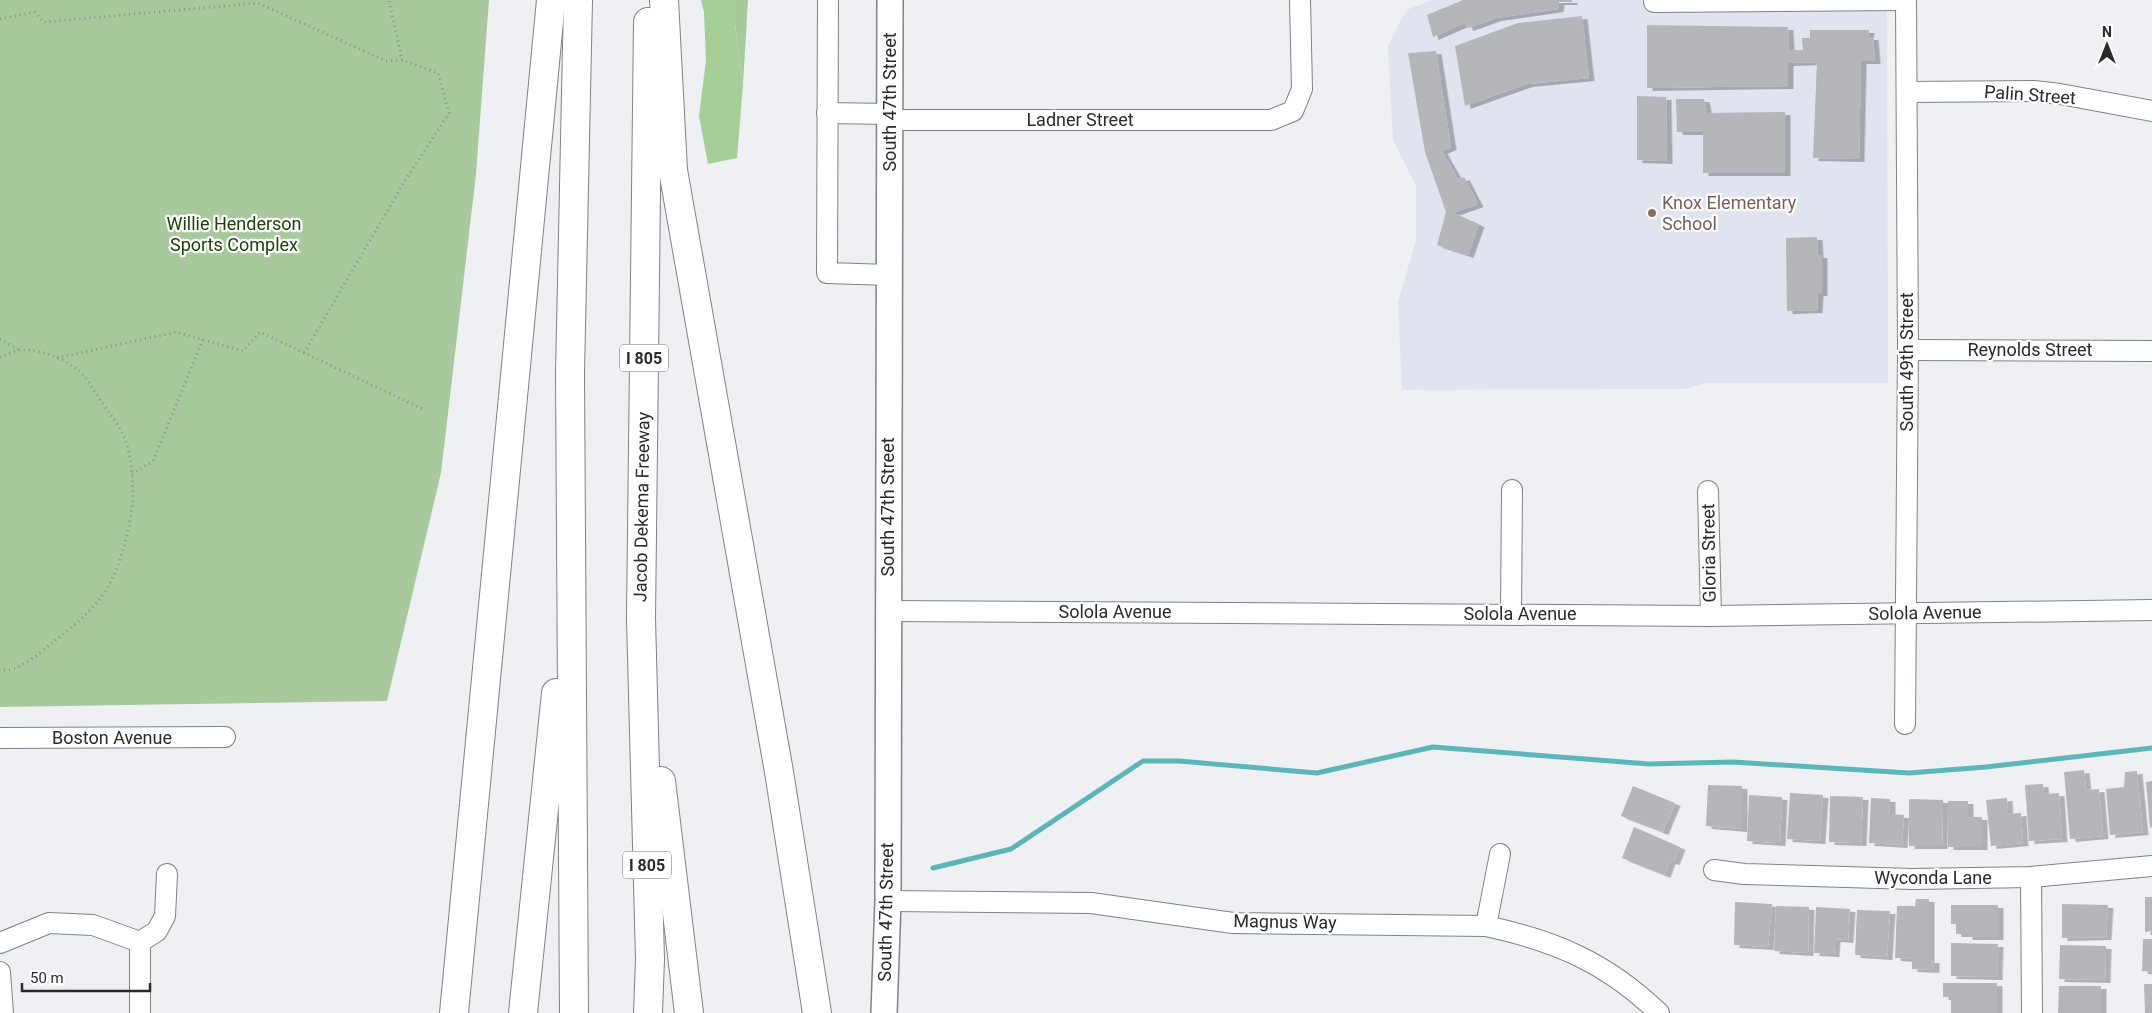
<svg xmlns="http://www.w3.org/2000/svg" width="2152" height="1013" font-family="Roboto,sans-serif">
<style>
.built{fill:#e0e4ef}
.green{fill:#a7c99b}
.forest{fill:#a6ce97}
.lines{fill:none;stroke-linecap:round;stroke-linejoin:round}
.stream{stroke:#5cb6b8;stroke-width:5}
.building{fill:#b5b6ba;filter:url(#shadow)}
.minor-casing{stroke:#818286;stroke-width:22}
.major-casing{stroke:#818286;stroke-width:28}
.highway-casing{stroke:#818286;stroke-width:30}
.path{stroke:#909194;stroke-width:3;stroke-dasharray:1 4;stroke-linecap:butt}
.minor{stroke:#fff;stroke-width:20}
.major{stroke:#fff;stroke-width:25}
.highway{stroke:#fff;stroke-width:28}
.education-dot{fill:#8d6e63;stroke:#fff;stroke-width:2}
.labels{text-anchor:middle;stroke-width:4.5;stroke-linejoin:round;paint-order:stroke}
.shield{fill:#fff;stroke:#696a6b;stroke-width:1}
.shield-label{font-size:16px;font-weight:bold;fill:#292a2b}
.street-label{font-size:18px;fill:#292a2b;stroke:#fff}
.education-label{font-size:18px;fill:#785e54;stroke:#fff;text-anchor:start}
.park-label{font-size:18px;fill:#1b4108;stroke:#fff}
</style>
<defs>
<filter id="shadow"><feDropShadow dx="5.5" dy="3" stdDeviation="0" flood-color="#0004"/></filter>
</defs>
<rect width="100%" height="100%" fill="#eef0f4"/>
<polygon class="built" points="1432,0 1887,0 1888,383 1706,383 1685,389 1402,390 1398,302 1416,240 1416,186 1393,140 1388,47 1401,19 1409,9"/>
<g class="green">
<polygon points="0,0 489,0 476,174 441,473 387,701 0,707"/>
<polygon points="735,0 748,0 743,84 735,24"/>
</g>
<polygon class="forest" points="701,0 735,0 735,24 743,84 737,158 708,164 699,116 706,60 704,12"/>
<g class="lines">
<polyline class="stream" points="933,868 1011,849 1143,761 1179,761 1317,773 1433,747 1649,764 1733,762 1909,773 1986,767 2152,748"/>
</g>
<g class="building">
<polygon points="1463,0 1572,0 1572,2 1559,2 1558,9 1496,18 1468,28 1465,23 1433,37 1427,15"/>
<polygon points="1582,16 1589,78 1527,84 1465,106 1455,46 1518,23"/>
<polygon points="1647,25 1788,27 1789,50 1803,50 1802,38 1810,38 1810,30 1869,30 1868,37 1873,37 1875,61 1861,61 1859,159 1813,158 1817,62 1788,63 1788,86 1647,88"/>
<polygon points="1436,51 1451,147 1442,151 1458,179 1464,177 1478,204 1453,213 1479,224 1468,255 1437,245 1446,212 1425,152 1408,53"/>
<polygon points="1637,96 1666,97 1667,161 1637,160"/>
<polygon points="1676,99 1704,99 1707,113 1785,112 1785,173 1703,173 1703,132 1677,132"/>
<polygon points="1817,237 1818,255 1822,255 1822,293 1818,293 1817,310 1787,311 1786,238"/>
<polygon points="2084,770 2086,790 2099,789 2103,836 2070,839 2064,772"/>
<polygon points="2137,771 2143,832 2110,835 2106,789 2124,787 2125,772"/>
<polygon points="2152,781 2152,827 2150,828 2146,782"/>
<polygon points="2043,784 2044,794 2059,793 2062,839 2029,841 2025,785"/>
<polygon points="1708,785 1742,786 1742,829 1706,826"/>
<polygon points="1633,786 1675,803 1663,832 1621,816"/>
<polygon points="1790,793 1823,795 1820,841 1787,839"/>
<polygon points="1749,795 1782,797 1780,843 1747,841"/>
<polygon points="1830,796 1863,797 1861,843 1829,842"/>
<polygon points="1871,798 1890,799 1890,814 1904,815 1902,845 1869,843"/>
<polygon points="2007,798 2008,814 2021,813 2023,843 1991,846 1986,800"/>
<polygon points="1909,799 1943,800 1942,846 1909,846"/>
<polygon points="1948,801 1968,801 1968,817 1982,817 1982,847 1948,847"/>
<polygon points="1634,827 1680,847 1674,862 1670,861 1665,875 1622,858"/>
<polygon points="2145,897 2152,897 2152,931 2145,932"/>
<polygon points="1916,899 1929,899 1929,960 1934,960 1934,970 1912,969 1912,959 1895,958 1897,906 1915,906"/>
<polygon points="1735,902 1772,904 1768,947 1734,945"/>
<polygon points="2062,904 2108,905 2106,937 2062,938"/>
<polygon points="1951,905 1998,905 1998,937 1967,937 1967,934 1956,934 1956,924 1951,924"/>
<polygon points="1776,906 1809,907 1808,953 1774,951"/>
<polygon points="1816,907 1850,909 1848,940 1835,939 1834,954 1814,953"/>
<polygon points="1857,910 1890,911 1887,957 1855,955"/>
<polygon points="2143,939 2152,939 2152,972 2142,971"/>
<polygon points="1951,943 1998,944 1997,977 1951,976"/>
<polygon points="2060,945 2106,946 2105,980 2059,979"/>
<polygon points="1943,983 1997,983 1997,1013 1951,1013 1951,997 1943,997"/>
<polygon points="2144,984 2152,984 2152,1013 2145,1013"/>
<polygon points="2059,986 2101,986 2101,1013 2058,1013"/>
</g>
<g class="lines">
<defs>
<g id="minor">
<polyline points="828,0 827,273 889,275"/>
<polyline points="1654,2 1902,0"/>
<polyline points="1907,92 2034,91 2060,94 2152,111"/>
<polyline points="827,113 890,114"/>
<polyline points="890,120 1271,120 1293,111 1302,89 1300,0"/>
<polyline points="1908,350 2152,351"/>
<polyline points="1708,491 1711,616"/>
<polyline points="888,611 1711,616 2152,610"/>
<polyline points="1511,614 1512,490"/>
<polyline points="1905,724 1908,350 1906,0"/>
<polyline points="0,738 225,737"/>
<polyline points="1714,870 1744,874 1913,879 2031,877 2152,866"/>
<polyline points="2031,877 2032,1013"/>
<path d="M888 901 1091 903 1233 923 1486 926C1556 941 1607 963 1659 1013"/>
<polyline points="1486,926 1500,854"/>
<polyline points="0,943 49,923 93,925 140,942"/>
<polyline points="0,972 3,1013"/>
<polyline points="140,1013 140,942 157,931 165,916 167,874"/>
</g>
<polyline id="major" points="884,1013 888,901 890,0"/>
<g id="highway">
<polyline points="664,0 673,170 779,772 817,1013"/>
<polyline points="661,781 689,1013"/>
<polyline points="454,1013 551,0"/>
<polyline points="523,1013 556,693"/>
<polyline points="574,1013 570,374 578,0"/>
<polyline points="648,1013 650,959 641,618 648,22"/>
</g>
</defs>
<use href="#minor" class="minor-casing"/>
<use href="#major" class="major-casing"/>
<use href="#highway" class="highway-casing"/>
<g class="path">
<polyline points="0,19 35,12 43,22 258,3 386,61 402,60 389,0"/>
<polyline points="0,339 19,350"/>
<polyline points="304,353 403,184 449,113 438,73 402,60"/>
<path d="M0 357C7 355 14 350 22 350 40 349 63 358 78 370 88 378 95 393 103 404 115 421 125 432 129 453 138 493 130 536 115 573 103 602 77 624 52 643 39 653 18 673 0 670"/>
<polyline points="57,358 176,332 243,351 260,332 425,410"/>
<polyline points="132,474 153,461 203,339"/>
</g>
<use href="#minor" class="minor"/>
<use href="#major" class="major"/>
<use href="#highway" class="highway"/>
</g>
<circle class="education-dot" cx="1652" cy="213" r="5"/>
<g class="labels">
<g class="shield">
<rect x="620" y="344.5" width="48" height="27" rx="4"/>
<rect x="623" y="851.5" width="48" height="27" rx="4"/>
</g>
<g class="shield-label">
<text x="644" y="364">I 805</text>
<text x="647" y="871">I 805</text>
</g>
<g class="street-label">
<text transform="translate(2030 95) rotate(4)" y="6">Palin Street</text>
<text transform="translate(890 102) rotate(-90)" y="6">South 47th Street</text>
<text x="1080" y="126">Ladner Street</text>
<text x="2030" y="356">Reynolds Street</text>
<text transform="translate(1907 362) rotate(-90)" y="6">South 49th Street</text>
<text transform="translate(642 507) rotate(-89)" y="6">Jacob Dekema Freeway</text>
<text transform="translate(888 507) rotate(-90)" y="6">South 47th Street</text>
<text transform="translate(1709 553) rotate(-91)" y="6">Gloria Street</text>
<text x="1115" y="618">Solola Avenue</text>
<text transform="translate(1925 613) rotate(-1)" y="6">Solola Avenue</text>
<text x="1520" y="620">Solola Avenue</text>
<text x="112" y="744">Boston Avenue</text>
<text x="1933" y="884">Wyconda Lane</text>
<text transform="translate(886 912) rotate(-89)" y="6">South 47th Street</text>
<text transform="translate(1285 922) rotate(1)" y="6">Magnus Way</text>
</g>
<g class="education-label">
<text x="1662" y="209">Knox Elementary<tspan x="1662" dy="21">School</tspan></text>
</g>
<g class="park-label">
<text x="234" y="230">Willie Henderson<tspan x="234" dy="21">Sports Complex</tspan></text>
</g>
</g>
<g transform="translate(2107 45)" stroke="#ffffff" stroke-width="4" paint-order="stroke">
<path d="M0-4L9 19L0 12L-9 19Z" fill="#292a2b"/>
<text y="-8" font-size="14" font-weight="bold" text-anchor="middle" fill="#292a2b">N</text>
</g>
<path d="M22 983v8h128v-8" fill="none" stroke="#292a2b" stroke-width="2.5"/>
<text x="30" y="983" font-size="15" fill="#292a2b" stroke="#ffffff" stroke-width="4" paint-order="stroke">50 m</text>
</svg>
